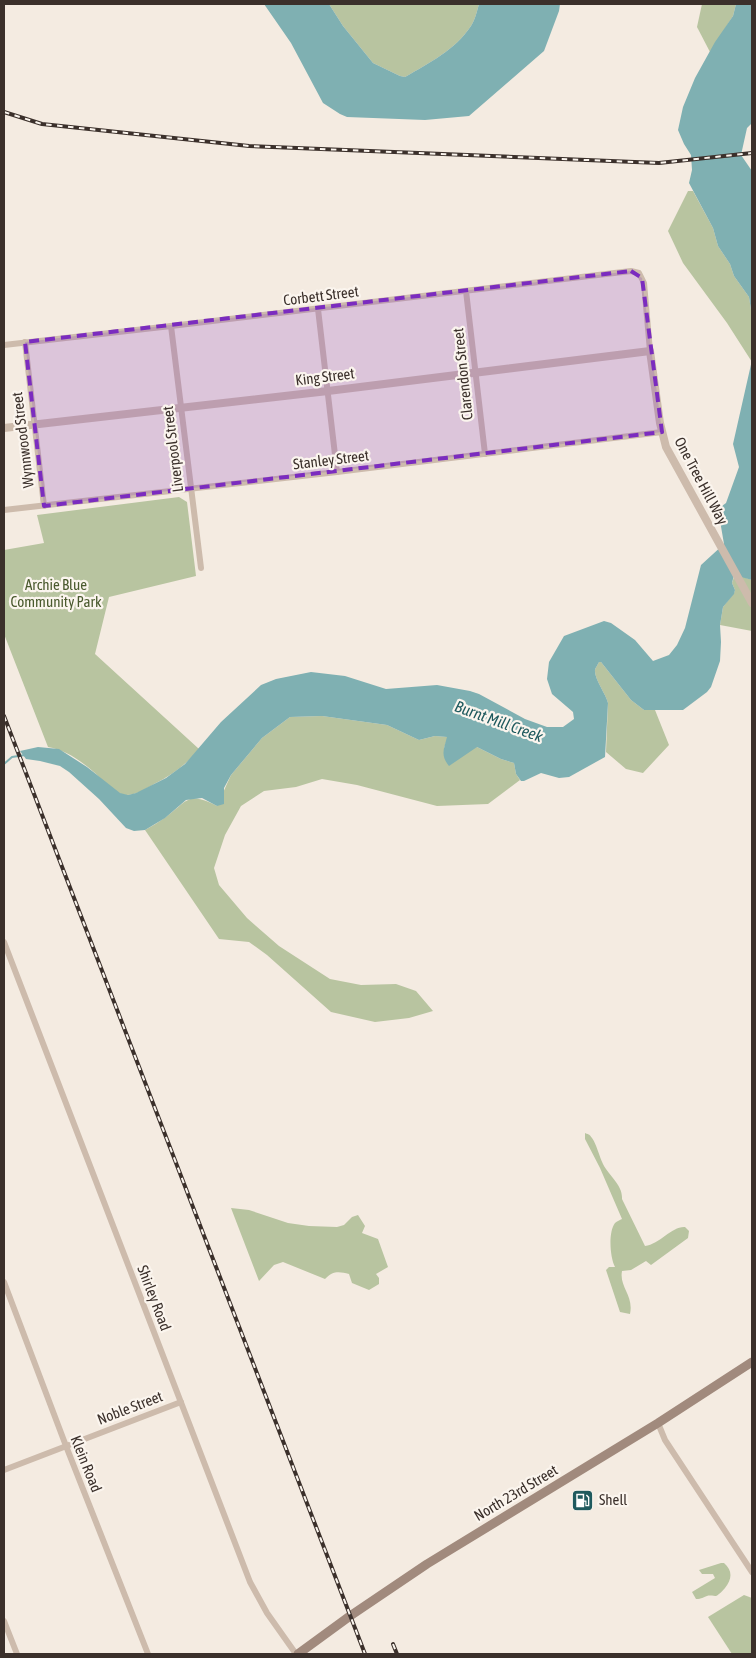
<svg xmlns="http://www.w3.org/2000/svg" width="756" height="1658" font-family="'Asap Condensed',sans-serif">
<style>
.green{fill:#b8c4a0}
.water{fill:#7fb0b2}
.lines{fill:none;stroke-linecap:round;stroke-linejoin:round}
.stream{stroke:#7fb0b2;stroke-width:2}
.minor{stroke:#cdbbac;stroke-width:6}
.tertiary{stroke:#cdbbac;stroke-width:8}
.secondary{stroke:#a18a7d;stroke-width:9}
.rail-casing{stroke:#3b302b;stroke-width:4}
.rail{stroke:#fbf5ee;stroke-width:2;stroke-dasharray:5.5;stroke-linecap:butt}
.marked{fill:#7b2cbf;fill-opacity:0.2;stroke:#7b2cbf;stroke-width:4;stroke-dasharray:10 6;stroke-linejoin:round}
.labels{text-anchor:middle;stroke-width:4.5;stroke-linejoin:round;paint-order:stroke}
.street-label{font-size:15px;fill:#3b302b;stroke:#fbf5ee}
.park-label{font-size:15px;fill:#4a5a2e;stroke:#fbf5ee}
.poi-label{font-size:15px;fill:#3b302b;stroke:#fbf5ee;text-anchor:start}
.water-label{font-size:16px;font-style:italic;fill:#1f5a5e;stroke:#fbf5ee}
</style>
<rect width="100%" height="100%" fill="#f4ebe1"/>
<g class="green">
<path d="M329 4H479C477 11 475 20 471 26 455 50 429 63 405 77L400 76 373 63 343 26Z"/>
<polygon points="702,4 736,4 733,16 710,52 697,27"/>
<polygon points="688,191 693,191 713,228 718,246 730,264 734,276 749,297 751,310 752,329 752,362 727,323 683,263 668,231"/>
<path d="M179 497 187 502 196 576 109 597 95 654 199 749C187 764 172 775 154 784 146 789 136 795 126 795 114 794 103 780 95 773 81 761 66 750 48 747L4 634V550L44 543 37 515Z"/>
<polygon points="735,574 752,580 752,631 720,625 723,607 734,593 735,590 732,583"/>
<path d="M599 662H601L631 700 644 710H655L669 745 643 773 626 769 606 752 608 703C606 694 594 679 595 670 595 669 598 664 599 662Z"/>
<path d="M322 716 387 725 419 740 435 736 448 737 444 748 477 747 501 759 514 763 516 774 520 780 488 804 437 806 357 785 322 779 296 787 264 791 241 806 225 835 214 868 219 885 247 918 279 946 330 979 361 985 396 984 416 991 433 1011 409 1018 375 1022 331 1012 267 955 249 942 219 939 145 830C152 826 159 822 166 817 188 801 187 791 217 806L231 775 262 738 290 717Z"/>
<path d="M585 1133C590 1135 589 1134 592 1138 597 1145 599 1156 603 1164 609 1176 623 1185 622 1199L645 1246C660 1244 672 1226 685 1227L689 1231 688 1238 651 1265 646 1261 631 1270 622 1271C619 1287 634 1295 630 1314L620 1312 606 1270 609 1267H615C610 1258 608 1232 615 1223 617 1221 620 1220 622 1219L600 1168 585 1139Z"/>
<path d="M231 1208 249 1210 288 1223 309 1226 337 1227 344 1225 352 1217 358 1215 365 1226 362 1233 378 1239 388 1267 376 1274 379 1278V1284L369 1290 352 1283 349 1274C339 1271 332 1271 325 1279L283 1262 274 1265 259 1281Z"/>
<path d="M721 1563H724C733 1571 732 1579 725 1588 723 1590 719 1595 716 1596 715 1596 709 1595 707 1596 703 1597 702 1599 696 1599L692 1592 715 1578 713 1574H702L699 1570Z"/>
<polygon points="744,1595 752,1598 752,1654 732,1654 708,1617"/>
</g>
<g class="water">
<path d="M264 4H329L343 26 373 63 400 76 405 77C429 63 455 50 471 26 475 20 477 11 479 4H560L559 11 544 51 469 116 425 120 347 117 340 114 323 103 291 43Z"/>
<polygon points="736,4 752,4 752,123 747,128 741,155 752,171 752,329 751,310 749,297 734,276 730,264 718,246 713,228 689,183 692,170 691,155 684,144 678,130 683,107 695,78 715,42 733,16"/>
<path d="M752 360V580L734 575 732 583 735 590 734 594 723 607 720 625 721 642 720 661 711 687 707 692 683 710H644L631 700 601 662H599C598 664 595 669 595 670 594 679 606 694 608 703L605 757 569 777 559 778 541 773 524 781H521L516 774 514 763 501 759 477 747 449 766C440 755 444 749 447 737L435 736 419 740 387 725 322 716 290 717 262 738 231 775 224 788V804L217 806 202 798 186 800 165 818 145 830 134 831 126 828 99 799 69 772 60 766 40 761 26 759 20 751 38 747 59 749 87 767 120 793 128 795 136 793 166 778 185 764 221 722 261 685 276 679 311 672 345 676 386 689 437 685 470 691 479 694 525 719 547 727H563L574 719 573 712 552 694 547 679 549 662 564 636 604 621 611 623 635 640 653 661 669 655 677 645 685 628 701 565 724 544 718 509 726 503 739 467 733 444Z"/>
</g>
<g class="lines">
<polyline class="stream" points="4,764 12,757 25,755"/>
<g class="minor">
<polyline points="466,291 485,454"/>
<polyline points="318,309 337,472"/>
<polyline points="171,326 201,568"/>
<polyline points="25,342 44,506"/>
<polyline points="4,345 171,326 631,271 639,273 644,283 650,351"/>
<polyline points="4,510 337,472 662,432"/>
<polyline points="4,942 250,1582 267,1613 296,1654"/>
<polyline points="4,1282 66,1446 148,1654"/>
<polyline points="658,1423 665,1440 752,1572"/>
<polyline points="4,1470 181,1402"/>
<polyline points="4,1621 17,1654"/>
</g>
<polyline class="tertiary" points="4,428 328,391 650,351 660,423 666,447 752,603"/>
<polyline class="secondary" points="298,1654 350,1616 427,1564 658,1423 752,1362"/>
<defs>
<g id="rail">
<polyline points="4,112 42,124 249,146 659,163 752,153"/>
<polyline points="4,716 365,1654"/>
<polyline points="393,1644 397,1654"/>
</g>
</defs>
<use href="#rail" class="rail-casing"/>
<use href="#rail" class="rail"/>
</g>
<path class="marked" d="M631 271 642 278 662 432 44 506 25 342Z"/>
<defs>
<symbol id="fuel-square" viewBox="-11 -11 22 22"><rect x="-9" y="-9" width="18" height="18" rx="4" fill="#1f5a5e" stroke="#fbf5ee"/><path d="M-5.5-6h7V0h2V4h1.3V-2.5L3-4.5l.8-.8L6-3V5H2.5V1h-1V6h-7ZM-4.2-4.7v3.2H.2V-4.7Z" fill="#fff"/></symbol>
</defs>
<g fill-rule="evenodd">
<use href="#fuel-square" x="570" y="1488" width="25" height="25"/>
</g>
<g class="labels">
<g class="street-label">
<text transform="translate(321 296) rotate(-7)" y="5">Corbett Street</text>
<text transform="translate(463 374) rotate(-96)" y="5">Clarendon Street</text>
<text transform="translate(325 377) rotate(-7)" y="5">King Street</text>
<text transform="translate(23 440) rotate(-97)" y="5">Wynnwood Street</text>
<text transform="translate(173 449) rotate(-97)" y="5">Liverpool Street</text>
<text transform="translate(331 460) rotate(-7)" y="5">Stanley Street</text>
<text transform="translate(701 481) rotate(62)" y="5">One Tree Hill Way</text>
<text transform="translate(154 1298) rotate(69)" y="5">Shirley Road</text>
<text transform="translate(130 1408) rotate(-21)" y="5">Noble Street</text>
<text transform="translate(86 1464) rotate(68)" y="5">Klein Road</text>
<text transform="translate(516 1493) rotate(-31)" y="5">North 23rd Street</text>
</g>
<g class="park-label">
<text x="56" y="590">Archie Blue<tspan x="56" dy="17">Community Park</tspan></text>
</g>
<g class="poi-label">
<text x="599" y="1505">Shell</text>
</g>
<g class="water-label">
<text transform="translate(499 721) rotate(20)" y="6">Burnt Mill Creek</text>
</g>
</g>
<rect width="756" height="1658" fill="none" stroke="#3b302b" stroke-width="10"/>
</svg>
